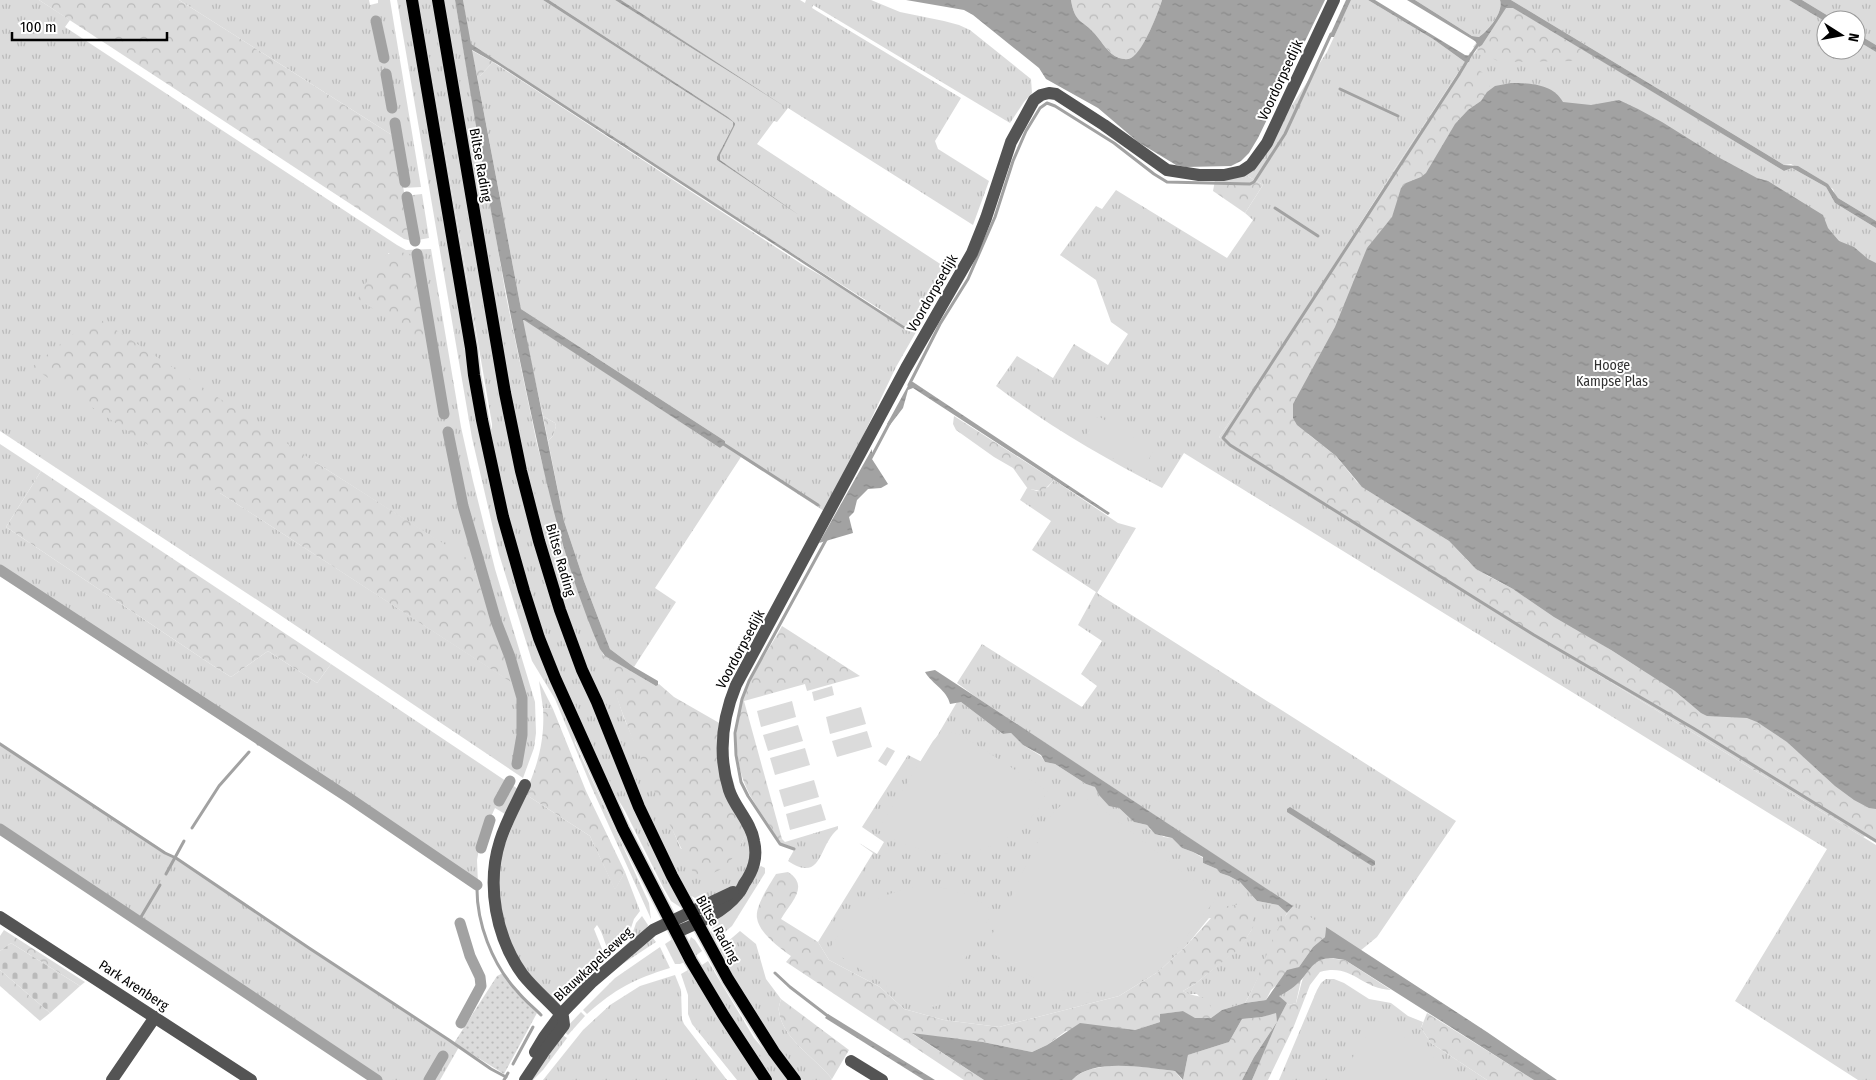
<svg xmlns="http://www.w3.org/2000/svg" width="1876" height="1080" font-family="'Fira Sans Condensed',sans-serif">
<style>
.grass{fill:url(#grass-tufts);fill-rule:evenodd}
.forest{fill:url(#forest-crowns)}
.cemetery{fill:url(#cemetery-stones)}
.garden{fill:url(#garden-dots)}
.pitch{fill:#dbdbdb}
.water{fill:url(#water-ripples)}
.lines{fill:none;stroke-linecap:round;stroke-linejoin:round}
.stream{stroke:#a2a2a2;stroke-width:3}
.canal{stroke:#a2a2a2;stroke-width:11}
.major-casing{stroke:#dbdbdb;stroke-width:15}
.minor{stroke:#545454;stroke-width:12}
.major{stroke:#000;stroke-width:12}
.labels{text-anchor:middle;stroke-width:4;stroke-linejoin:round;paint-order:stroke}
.street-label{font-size:14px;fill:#000;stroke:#fff}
.park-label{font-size:14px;fill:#323232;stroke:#fff}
</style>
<defs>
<pattern id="grass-tufts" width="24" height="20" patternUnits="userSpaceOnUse" patternTransform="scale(1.25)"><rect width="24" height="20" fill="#dbdbdb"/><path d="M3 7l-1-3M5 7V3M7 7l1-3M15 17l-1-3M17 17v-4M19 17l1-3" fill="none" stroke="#bababa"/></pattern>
<pattern id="forest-crowns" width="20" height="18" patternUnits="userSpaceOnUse" patternTransform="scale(1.25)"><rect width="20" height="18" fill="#dbdbdb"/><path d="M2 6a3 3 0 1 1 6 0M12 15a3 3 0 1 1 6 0" fill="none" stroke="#bababa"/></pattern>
<pattern id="cemetery-stones" width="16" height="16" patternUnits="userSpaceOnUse" patternTransform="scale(1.25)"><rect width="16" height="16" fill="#dbdbdb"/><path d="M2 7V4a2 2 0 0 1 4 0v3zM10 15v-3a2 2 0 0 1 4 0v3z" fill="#bababa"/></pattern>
<pattern id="garden-dots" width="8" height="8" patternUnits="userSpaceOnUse" patternTransform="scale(1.25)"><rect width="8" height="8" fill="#dbdbdb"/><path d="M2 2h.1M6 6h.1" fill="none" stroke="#bababa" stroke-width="1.8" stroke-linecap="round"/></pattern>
<pattern id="water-ripples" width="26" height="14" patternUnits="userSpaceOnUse" patternTransform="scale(1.25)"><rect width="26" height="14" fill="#a2a2a2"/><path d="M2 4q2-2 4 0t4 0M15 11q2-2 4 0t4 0" fill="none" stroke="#8a8a8a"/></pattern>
</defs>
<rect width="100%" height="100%" fill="#fff"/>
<g class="grass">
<path d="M0 0H39L70 20 65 27 397 245 406 250 431 249 461 427 473 481 495 569 535 702 536 733 534 748 523 778 271 609 0 431ZM388 253 415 255 430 346ZM315 462 471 562 513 683 220 493Z"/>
<polygon points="179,0 369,0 370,5 378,3 378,0 390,0 421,187 403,188 395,137"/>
<polygon points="397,0 406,0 487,465 573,726 575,743 649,903 651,919 591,786 555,699 532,661 499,554 472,438"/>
<polygon points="419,0 431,0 504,421 521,498 547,591 573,664 596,709 680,901 680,907 671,901 663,887 625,811 600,769 560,681 520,566 490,430 492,429 492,424"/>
<path d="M444 0H455L506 296 537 444 562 537 577 588 603 654 624 718 681 849 740 846 747 831C752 848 751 873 737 886 731 892 724 894 716 896 704 900 697 901 687 893L654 832 580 649 553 566 530 486 513 399Z"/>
<polygon points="463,0 543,0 733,122 733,126 722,147 717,160 781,203 720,160 720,155 735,125 735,123 728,117 549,0 615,0 779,103 621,0 800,0 805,3 806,0 871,0 900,12 944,21 959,25 970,30 1031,79 1032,93 1024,102 1010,123 813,5 812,8 961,98 935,141 938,149 989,181 973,225 788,108 777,122 774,121 757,144 951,271 896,367 851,461 824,511 741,457 655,588 676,602 634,667 610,649 584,581 564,521 548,441 553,436 556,426 555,423 543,416 522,321 524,319 720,448 725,444 725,441 521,309 477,76 480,76 493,62 803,265 900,322 704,197 470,44"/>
<path d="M1351 0H1368L1433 39 1465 62 1470 52 1474 54 1508 4 1779 168 1784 171 1792 168 1826 187 1835 203 1876 228V843L1846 824 1258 381 1219 437 1555 648 1876 845V1080H1858L1735 1001 1827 849 1184 453 1162 488C1104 458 1048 426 996 386L1017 356 1053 378 1074 344 1108 365 1128 334 1111 322 1096 280 1060 255 1096 206 1102 209 1116 190 1227 258 1253 220 1245 213 1263 185 1246 175 1327 52ZM1465 62 1468 64 1334 265 1396 167Z"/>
<path d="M1415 0H1500C1504 12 1488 30 1479 37L1472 36Z"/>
<polygon points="1511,0 1789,0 1826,22 1826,50 1856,50 1856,40 1876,52 1876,221 1838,198 1835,195 1833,189 1791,164 1784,165 1776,160"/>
<polygon points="1802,0 1876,0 1876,45 1856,33 1856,20 1835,20"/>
<polygon points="422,194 429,238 412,241 405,196"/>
<polygon points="0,444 41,471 6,527 212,665 231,677 268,651 317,683 331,664 518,789 505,814 495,808 481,839 477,860 478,884 39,595 0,572"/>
<polygon points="1054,480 1118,523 1136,528 1097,593 1456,821 1377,937 1360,951 976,697 957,683 982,644 1082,707 1097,686 1081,674 1102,641 1078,625 1096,592 1032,550 1051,521 1020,500 1027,488 1037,491 1048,487"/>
<polygon points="539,681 553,709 543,708"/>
<path d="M957 702H961L1003 734 1011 733 1023 745 1041 756 1045 762 1055 764 1086 784 1096 787 1099 795 1119 808 1134 822 1147 825 1151 830 1164 837 1172 838 1182 848 1193 852 1203 858V863L1217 869 1220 873 1229 876 1240 882 1257 901 1278 905 1287 913C1271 942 1262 975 1245 1003L1222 1010 1211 1018V1009L1197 994H1188L1183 991 1195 984 1241 946 1254 926 1209 918 1187 945 1158 972 1119 996 999 1027 944 1020 904 1009 880 987 829 960 818 942 873 853 859 843 877 854 884 842 862 827 908 755 922 762Z"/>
<polygon points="0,742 459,1047 440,1080 377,1080 0,833"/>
<path d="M525 794 590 836 615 889 625 872 640 911 634 919 627 940 611 954C604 945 604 934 597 925L594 929 606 959 559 1004 527 973 508 939 498 892 500 857Z"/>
<path d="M838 826V829C818 845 823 884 788 861L794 850 783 846 777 840 782 839 785 842Z"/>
<polygon points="761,866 765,868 765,873 732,926 712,943 711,932 715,920 758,868"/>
<polygon points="642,916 648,925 647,928 614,956 630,941 636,923"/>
<path d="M740 931 756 944 766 979 781 999C780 1003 778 1008 779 1011 782 1039 816 1058 832 1079L831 1080H803L774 1044 718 953 721 951 719 949Z"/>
<polygon points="691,937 695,940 702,951 694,957 689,942"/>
<polygon points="653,938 656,942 621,965"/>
<polygon points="674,938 687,961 680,964 675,964 665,944"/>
<path d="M660 947 670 968C634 979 615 989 587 1014L583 1010 615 978Z"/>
<polygon points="708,961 754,1038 790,1080 771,1080 699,967"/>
<polygon points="688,970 689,973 693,971 761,1080 737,1080 692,1024 688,1014 688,995 681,974"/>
<polygon points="675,975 681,990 682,1019 684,1024 727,1080 543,1080 583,1030 610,1005 640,986"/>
<polygon points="1326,979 1334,979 1344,983 1369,999 1391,1003 1408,1016 1423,1022 1421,1028 1431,1043 1487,1080 1279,1080 1317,990 1321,983"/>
<polygon points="1301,980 1296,1003 1289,1005 1278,996"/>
<polygon points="581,1012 585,1016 568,1035 563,1031"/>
<polygon points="561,1034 567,1038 543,1070 533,1080 530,1080"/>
</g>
<g class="forest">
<polygon points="39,0 179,0 395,137 412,241 404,239"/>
<path d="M1071 0H1162C1158 13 1143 53 1131 58 1127 60 1123 59 1119 58 1107 53 1103 43 1095 34 1082 19 1075 24 1071 0Z"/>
<polygon points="1510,7 1513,8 1581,49 1573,61 1500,62 1489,57 1473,47 1476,43 1482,45 1506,8"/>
<polygon points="471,50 493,62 480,76 477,76"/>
<polygon points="1465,62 1482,72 1491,89 1481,101 1468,110 1455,124 1426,173 1421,177 1406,183 1392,217 1367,248 1335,327 1303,384 1308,434 1336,456 1357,482 1449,541 1469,562 1488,576 1513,589 1611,650 1675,691 1701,713 1707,716 1747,718 1757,722 1787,742 1835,786 1854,800 1869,808 1876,809 1876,832 1863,837 1555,648 1219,437 1299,321 1396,167"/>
<polygon points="1246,175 1263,185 1245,213 1213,191 1215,180"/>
<path d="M395 251 415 255 430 347 358 299C367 283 376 256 395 251Z"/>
<polygon points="95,316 315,462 471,561 514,684 220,493 32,367"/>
<polygon points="543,416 555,423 556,426 553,436 548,441"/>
<polygon points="954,416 1054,480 1043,491 1028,489 1013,468 994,457 956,430 953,424"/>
<polygon points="41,471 331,664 317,683 268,651 231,677 212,665 6,527"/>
<path d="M782 626 860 676 807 691 805 684 744 701 782 839 777 840C769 821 754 806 746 787 735 762 733 727 742 700 751 674 769 650 782 626Z"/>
<path d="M602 654 656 686 659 684 674 697 721 724 720 733 747 831C736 856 724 879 694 874 658 803 626 730 602 654Z"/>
<path d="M543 708 553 709 586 791 625 872 615 890 590 836 525 794C538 765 545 740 543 708Z"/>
<path d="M788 872C810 886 791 902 781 919L818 942 829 960 880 987 904 1009 944 1020 999 1027 1119 996 1158 972 1187 945 1221 907 1242 904 1251 912 1254 926 1241 947 1195 984 1183 991C1188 995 1201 996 1208 999L1211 1009V1018L1195 1019 1183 1011 1161 1014 1160 1022 1135 1030 1118 1028 1066 1031 1047 1045 1032 1052 983 1042 913 1034 984 1080H964L786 962 791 956C780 948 759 933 757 918 755 906 770 884 776 874Z"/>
<path d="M1293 906 1326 927 1325 937 1313 947 1299 967 1294 969 1271 990 1266 1000 1245 1003C1264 972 1269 934 1293 906Z"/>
<polygon points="4,930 85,982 80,986 11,943 0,951 0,936"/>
<path d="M1326 958 1345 960 1391 990C1361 989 1352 963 1320 972L1310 985 1294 1026 1268 1080H1252L1275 1025 1254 1057 1242 1080H1183L1188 1055 1229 1042 1242 1019 1262 1017 1276 1012 1277 1021 1287 1003 1289 1005 1296 1003C1303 983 1301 964 1326 958Z"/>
<polygon points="0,970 50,1013 40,1021 0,986"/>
<path d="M781 999 849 1050 832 1079C816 1058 782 1039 779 1011 778 1008 780 1003 781 999Z"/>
<polygon points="1427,1013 1534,1080 1487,1080 1431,1043 1421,1028"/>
<path d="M1128 1065 1175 1071 1182 1080H1072C1085 1066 1110 1066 1128 1065Z"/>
</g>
<polygon class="cemetery" points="11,943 80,986 50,1013 0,970 0,951"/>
<polygon class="garden" points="503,973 523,1000 537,1013 504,1074 454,1043 497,976"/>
<g class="pitch">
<polygon points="1098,416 1154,450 1140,475 1083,440"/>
<polygon points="832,686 834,695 814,701 812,692"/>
<polygon points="792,701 796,717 761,727 757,711"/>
<polygon points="861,707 866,724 830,734 826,717"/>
<polygon points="798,725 803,741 768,751 763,735"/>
<polygon points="867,731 872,747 837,757 832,741"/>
<path d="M941 732H949L961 735 1048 791C1043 798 1040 807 1034 814 990 865 931 863 878 830L933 741Z"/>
<polygon points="887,747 895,751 886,766 878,761"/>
<polygon points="805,748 810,765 775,775 770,758"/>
<polygon points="814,780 819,797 784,807 779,790"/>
<path d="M1085 798 1096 804 1216 899 1160 970 1130 985 1094 993 1058 990 1034 978 985 949 1050 817C1061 803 1067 800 1085 798Z"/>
<polygon points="821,804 826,820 790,830 786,814"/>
<path d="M913 887H939L965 894 994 910 937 1006 925 1008 916 1005 829 949C856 908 866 899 913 887Z"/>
<polygon points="1377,1020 1461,1075 1458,1080 1338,1080"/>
</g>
<g class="water">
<path d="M455 0H463L471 44 910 330 907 331 497 64 472 50 521 309 725 441V444L720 448 524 320H523L564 521 584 581 610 649 634 667 658 681V685L656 686 605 656 600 649C563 564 543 471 524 380 497 254 476 127 455 0Z"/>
<polygon points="543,0 549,0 728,117 735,123 735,125 720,155 720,160 799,215 717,160 717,157 733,126 733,122"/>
<polygon points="615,0 621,0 787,108"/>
<path d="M906 0H1071C1075 24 1082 19 1095 34 1103 43 1107 53 1119 58 1123 59 1127 60 1131 58 1143 52 1158 13 1162 0H1325L1258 138 1249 153 1241 161 1231 166 1186 167 1176 165 1138 142 1098 108 1046 79 1039 68 973 15 964 10Z"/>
<polygon points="1346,0 1351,0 1334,37 1331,37 1330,35"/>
<polygon points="1368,0 1375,0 1465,55 1471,56 1469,62 1465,62 1433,39"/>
<path d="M1407 0H1415L1472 36 1479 37C1488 31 1504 12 1500 0H1511L1776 160 1784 165 1798 166 1828 184 1838 198 1876 221V228L1835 203 1826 187 1792 168 1784 171 1779 168 1513 8H1506L1482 45 1479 47 1475 41Z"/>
<polygon points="1789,0 1802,0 1835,20 1826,20 1826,22"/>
<polygon points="1856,33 1876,45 1876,52 1856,40"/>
<path d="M1511 83C1530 83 1553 84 1563 102L1591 105 1619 100 1638 109 1662 122 1718 157 1757 178 1768 181 1823 215 1828 228 1839 241 1854 247 1868 259 1876 263V809L1869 808 1854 800 1835 786 1787 742 1757 722 1747 718 1707 716 1701 713 1675 691 1611 650 1554 617 1513 589 1476 569 1449 541 1362 487 1336 456 1297 425 1293 418V404L1335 327 1367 248 1392 217 1401 188 1406 183 1421 177 1426 173 1455 124 1468 110 1481 101 1487 92 1495 86Z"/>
<polygon points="910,382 913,382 1110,513 1108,515 913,388 908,390 903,408 890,425 887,424"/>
<polygon points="872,449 872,459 888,484 881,488 868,489 857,500 854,512 849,517 853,533 819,543"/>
<path d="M935 670 976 697 1293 906 1287 913 1278 905 1257 901 1240 882 1229 876 1220 873 1217 869 1203 863V857L1193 852 1182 848 1172 838 1155 834 1147 825 1134 822 1119 808 1109 806 1099 795 1095 787 1086 784 1055 764 1045 762 1041 755 1023 745 1011 733 1003 734 961 702 950 704C947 690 932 684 925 672Z"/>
<polygon points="1290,807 1375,861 1375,865 1372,866 1287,812 1287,809"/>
<path d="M1326 927 1487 1032 1557 1080H1534L1345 960C1320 955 1316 960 1302 979 1296 986 1287 992 1279 996L1287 1003 1277 1022 1252 1080H1242L1254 1057 1277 1022 1276 1013 1262 1017 1242 1019 1229 1042 1188 1055 1183 1080 1175 1071C1147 1068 1093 1057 1072 1080H984L912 1033 983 1042 1032 1052 1047 1045 1080 1023 1135 1030 1160 1022V1014L1183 1011 1195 1018H1211L1222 1010 1245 1003 1266 1000 1287 970 1299 967 1313 947 1325 937Z"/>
<polygon points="828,1014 935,1080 924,1080 825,1018"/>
</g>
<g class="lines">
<g class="stream">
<polyline points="1465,59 1467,61 1458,76 1223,438 1230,445 1534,635 1693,728 1876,841"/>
<polyline points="1468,59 1479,43"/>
<polyline points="1340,89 1398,116"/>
<polyline points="1275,208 1318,236"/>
<polyline points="909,385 940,324 968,279 995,217 1013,161 1026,131 1040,108 1047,103 1055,106 1114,143 1154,174 1167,182 1250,184 1254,182 1285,134 1331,34"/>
<polyline points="722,443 818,505"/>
<polyline points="871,458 890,422"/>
<polyline points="0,744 165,853 176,858 309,948 449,1040 491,1069 506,1077"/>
<polyline points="258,744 261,741"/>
<polyline points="192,828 219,786 249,752"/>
<polyline points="794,849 780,844 748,796 741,782 736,755 735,733 742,699 749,681 827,538"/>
<polyline points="166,874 184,841"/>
<path d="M477 885C476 922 492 964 517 991 524 1000 533 1007 541 1015"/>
<polyline points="138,922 160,885"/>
<polyline points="775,973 790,987 829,1017"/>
<polyline points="513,1064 533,1027"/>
<polyline points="504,1080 508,1073"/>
</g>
<g class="canal">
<polyline points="376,21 384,58"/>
<polyline points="386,74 392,108"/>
<polyline points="395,123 405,182"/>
<polyline points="407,197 415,241"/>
<polyline points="417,254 444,414"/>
<polyline points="448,432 463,506 496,621 510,657 522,698 522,735 517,764"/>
<polyline points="0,570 349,798 477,885"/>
<polyline points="499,801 510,781"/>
<polyline points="0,829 377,1080"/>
<polyline points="481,848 490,820"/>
<polyline points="460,923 470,956 480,977 481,986 461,1023"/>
<polyline points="429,1080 443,1056"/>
</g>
<defs>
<g id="major">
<polyline points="412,0 471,348 474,375 482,420 503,517 524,591 539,638 555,678 623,829 691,961 724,1016 766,1080"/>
<polyline points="438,0 505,393 521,471 539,541 560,610 582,670 597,702 639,807 672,876 728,979 774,1052 795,1080"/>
</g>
</defs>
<use href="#major" class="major-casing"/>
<g class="minor">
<polyline points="0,917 251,1080"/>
<path d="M677 932C698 923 723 913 738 894 741 891 742 888 744 884 753 871 758 858 754 841 751 822 735 808 729 790 718 755 722 719 736 685L906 368 972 253 986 218 1011 142 1034 100 1041 95 1049 93 1056 94 1104 125 1167 170 1199 175H1224L1242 171 1251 165 1267 143 1334 0"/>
<polyline points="535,1052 544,1037 561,1014 591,983 653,930 733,892"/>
<polyline points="851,1061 882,1080"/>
<polyline points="112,1080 155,1017"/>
<path d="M525 1080 545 1050 564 1025 563 1017C550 1002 535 990 523 975 496 938 486 885 500 841 506 822 516 804 525 785"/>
</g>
<use href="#major" class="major"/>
</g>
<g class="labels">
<g class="street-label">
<text transform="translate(1280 80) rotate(-65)" y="5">Voordorpsedijk</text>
<text transform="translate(481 165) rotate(80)" y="5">Biltse Rading</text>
<text transform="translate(932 293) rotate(-60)" y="5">Voordorpsedijk</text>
<text transform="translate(561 560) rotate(74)" y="5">Biltse Rading</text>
<text transform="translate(740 649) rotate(-62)" y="5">Voordorpsedijk</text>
<text transform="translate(718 929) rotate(61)" y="5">Biltse Rading</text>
<text transform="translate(593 964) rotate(-43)" y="5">Blauwkapelseweg</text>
<text transform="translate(134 985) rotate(33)" y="5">Park Arenberg</text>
</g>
<g class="park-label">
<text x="1612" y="370">Hooge<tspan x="1612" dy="16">Kampse Plas</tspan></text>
</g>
</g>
<g transform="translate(1841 35) rotate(101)"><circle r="24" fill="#ffffff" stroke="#999999"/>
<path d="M0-4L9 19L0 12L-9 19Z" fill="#000000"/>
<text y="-8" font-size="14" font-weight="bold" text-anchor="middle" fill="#000000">N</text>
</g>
<path d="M12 32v8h155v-8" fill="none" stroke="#000000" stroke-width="2.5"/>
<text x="20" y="32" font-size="15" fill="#000000" stroke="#ffffff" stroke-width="4" paint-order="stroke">100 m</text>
</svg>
